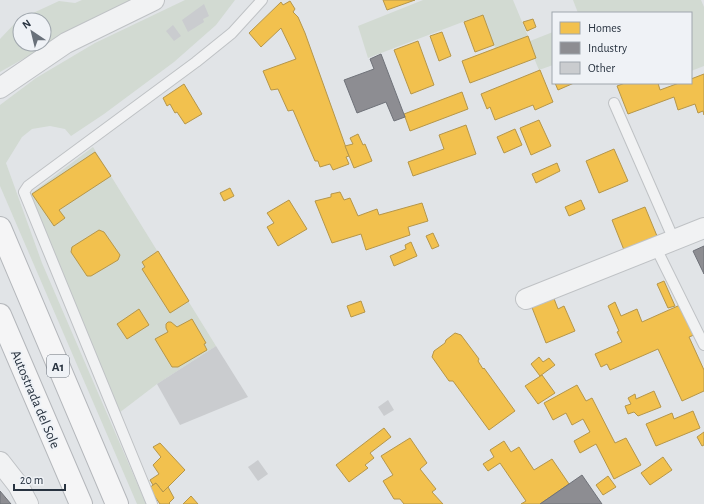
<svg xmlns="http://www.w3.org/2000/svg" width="704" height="504" font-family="'Alegreya Sans',sans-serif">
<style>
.green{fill:#d2dad2;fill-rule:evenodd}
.homes{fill:#f2c14e;stroke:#b5964a}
.industry{fill:#8d8d92;stroke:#6f7279}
.building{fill:#cacccf}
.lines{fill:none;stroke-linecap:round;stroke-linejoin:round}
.lane-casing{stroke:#bfc2c5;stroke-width:12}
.street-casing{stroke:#bfc2c5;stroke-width:22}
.highway-casing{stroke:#b4b7bb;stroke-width:24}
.lane{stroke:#f1f2f3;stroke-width:10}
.street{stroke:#f1f2f3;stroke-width:20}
.highway{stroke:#f5f5f6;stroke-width:22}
.labels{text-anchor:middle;stroke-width:4;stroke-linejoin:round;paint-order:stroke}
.shield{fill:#eff2f6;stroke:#646c77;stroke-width:1}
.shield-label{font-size:13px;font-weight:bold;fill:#283340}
.street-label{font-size:14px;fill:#283340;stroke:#eff2f6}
</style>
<rect width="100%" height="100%" fill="#e1e4e7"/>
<g class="green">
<path d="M82 0H137L46 46 0 72V39L18 20 59 1 75 3ZM20 20H44V44H20Z"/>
<polygon points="185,0 235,0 216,25 174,62 104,114 71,136 65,129 50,126 32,129 22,137 6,163 42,263 146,504 137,504 0,186 0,105 36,78 95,43"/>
<polygon points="423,0 513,0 530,41 553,32 553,65 539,70 534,58 504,69 481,15 368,58 358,26"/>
<polygon points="573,0 701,0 704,7 704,66 691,71 691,13 578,13"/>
<polygon points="93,147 216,346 157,384 119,413 29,195"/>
</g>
<g class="homes">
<polygon points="383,0 415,0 387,10"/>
<polygon points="290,1 295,9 293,12 298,17 305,33 349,156 346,157 349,164 333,170 330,164 320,167 318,161 315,161 293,110 288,111 278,89 271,90 263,71 296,59 281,28 261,47 249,33 281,2 283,5"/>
<polygon points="483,15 494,45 475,52 464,22"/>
<polygon points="533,19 536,27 527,31 523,22"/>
<polygon points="442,32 451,56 439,61 430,36"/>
<polygon points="528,36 536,58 470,83 462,61"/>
<polygon points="418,41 434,85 411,94 394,50"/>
<polygon points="540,70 553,102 535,110 533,105 495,120 490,107 487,109 481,94"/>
<polygon points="704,74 704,115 703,111 698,113 695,104 678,110 674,97 628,114 617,86 625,83 658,83 660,90 679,83 691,83 691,79"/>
<polygon points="555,83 574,83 558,90"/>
<polygon points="184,84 202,114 185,124 177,112 175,113 170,104 167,106 163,98"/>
<polygon points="462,92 468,109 410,131 404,114"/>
<polygon points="539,120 551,146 531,155 520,128"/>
<polygon points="466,125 476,154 413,176 408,162 444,149 439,135"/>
<polygon points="515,129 522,145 504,153 497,137"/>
<polygon points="358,134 363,145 365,144 372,161 354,168 345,146 353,144 350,138"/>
<polygon points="614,149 628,181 599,193 586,161"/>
<polygon points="95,152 111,176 59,210 65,218 54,226 32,194"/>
<polygon points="557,163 560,171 536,183 532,174"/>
<polygon points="230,188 234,196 224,201 220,193"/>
<polygon points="340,192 344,200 350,198 358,216 377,209 379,215 422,203 428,221 408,227 410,235 366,250 361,234 332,243 315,201 331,197 331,194"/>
<polygon points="289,200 307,229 278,246 267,227 274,223 267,213"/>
<polygon points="581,200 585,209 569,216 565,207"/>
<polygon points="645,207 657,236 624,250 612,220"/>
<polygon points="99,230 104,232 120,255 118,260 91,276 87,276 71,252 72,247"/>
<polygon points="433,233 439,246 432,249 426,236"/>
<polygon points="411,242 417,256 394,266 390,256 406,249 405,245"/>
<polygon points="158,251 189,301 170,313 142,269 145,267 142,262"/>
<polygon points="664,281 675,306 668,308 657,284"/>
<polygon points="553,296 558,309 564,306 575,331 546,343 531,305"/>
<polygon points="361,301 365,312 351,317 347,306"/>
<polygon points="615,302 621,316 637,309 642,322 680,305 694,335 689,337 704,370 704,391 682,401 658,349 610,370 607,364 601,367 595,354 622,342 617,332 619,331 608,306"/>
<polygon points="139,309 149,325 127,339 117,324"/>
<polygon points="192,319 206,343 204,344 207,350 178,367 172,367 155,339 168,332 166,328 166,324 168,322 171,322 177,327"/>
<polygon points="455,333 461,335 479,359 478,361 483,369 484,368 515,411 489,430 453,381 449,381 432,357 434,351 445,343 446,340"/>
<polygon points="539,357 543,362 549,358 555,365 540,376 531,364"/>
<polygon points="542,375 555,393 538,404 525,386"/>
<polygon points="577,385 586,401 592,398 615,443 626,438 641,465 614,479 596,444 580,453 574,441 590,432 583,419 572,425 566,413 553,420 544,403"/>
<polygon points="654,391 661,407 638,416 634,412 628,414 625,406 631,404 628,398 635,394 636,399"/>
<polygon points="693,411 700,428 656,446 646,424 672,413 674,419"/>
<polygon points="384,428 391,437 370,453 374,458 365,465 368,468 349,482 336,465"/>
<polygon points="704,432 704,445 702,446 697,437"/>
<polygon points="410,438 427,463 420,469 436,489 432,492 443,504 404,504 400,499 394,499 383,481 393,475 381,456"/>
<polygon points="504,441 511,452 519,447 534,470 552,459 569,484 540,504 521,504 526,501 500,463 488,471 483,464 494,457 490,450"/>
<polygon points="160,443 185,470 163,492 156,483 153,485 150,480 159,474 153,465 161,457 153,447"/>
<polygon points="663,457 672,470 650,485 641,473"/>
<polygon points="608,476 616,487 603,495 596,485"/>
<polygon points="156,483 163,492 168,487 174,498 169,503 170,504 160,504 149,488"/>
<polygon points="191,496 198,504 183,504"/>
</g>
<g class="industry">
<polygon points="381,54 405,117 394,121 386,102 357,113 344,80 374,69 370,59"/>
<polygon points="704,246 704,274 693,251"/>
<polygon points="582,475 602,504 540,504 569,484"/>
<polygon points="0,491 11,504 0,504"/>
</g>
<g class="building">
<polygon points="204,4 209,16 203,19 204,22 188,32 182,20"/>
<polygon points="173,25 181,36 174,41 166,31"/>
<polygon points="216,346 248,397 180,425 157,384"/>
<polygon points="388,400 394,410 384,416 378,407"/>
<polygon points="258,460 268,474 258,481 248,467"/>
</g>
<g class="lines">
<defs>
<g id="lane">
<polyline points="614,103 674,240"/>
<polyline points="656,248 704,345"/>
<polyline points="152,504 24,192 28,186 196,62 232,33 262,0"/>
</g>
<g id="street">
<polyline points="0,88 66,43 154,0"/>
<polyline points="526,299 704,228"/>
<polyline points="0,462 18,485 28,504"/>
</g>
<g id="highway">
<polyline points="0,228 117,504"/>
<polyline points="0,315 81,504"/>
</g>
</defs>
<use href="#lane" class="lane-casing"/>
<use href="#street" class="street-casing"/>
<use href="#highway" class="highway-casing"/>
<use href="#lane" class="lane"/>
<use href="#street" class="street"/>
<use href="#highway" class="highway"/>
</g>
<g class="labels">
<rect class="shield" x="47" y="355" width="22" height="22" rx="3"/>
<g class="shield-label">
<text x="58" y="371">A1</text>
</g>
<g class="street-label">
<text transform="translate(36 399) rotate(67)" y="5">Autostrada del Sole</text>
</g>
</g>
<rect x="552" y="12" width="140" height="72" fill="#eff2f6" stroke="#9fa6ad"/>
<rect x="560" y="22" width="20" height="12" fill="#f2c14e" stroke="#9fa6ad"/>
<text x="588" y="32" font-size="12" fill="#283340">Homes</text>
<rect x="560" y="42" width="20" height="12" fill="#8d8d92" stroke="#9fa6ad"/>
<text x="588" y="52" font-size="12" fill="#283340">Industry</text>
<rect x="560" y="62" width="20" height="12" fill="#cacccf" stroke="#9fa6ad"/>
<text x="588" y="72" font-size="12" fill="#283340">Other</text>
<g transform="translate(32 32) rotate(325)"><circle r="19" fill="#eff2f6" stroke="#9fa6ad"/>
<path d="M0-3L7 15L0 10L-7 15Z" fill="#69717a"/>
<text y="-6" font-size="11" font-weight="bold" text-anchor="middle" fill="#283340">N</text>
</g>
<path d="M14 484v6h51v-6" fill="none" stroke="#283340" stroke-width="2"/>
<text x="20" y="484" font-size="12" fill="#283340" stroke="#eff2f6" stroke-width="3" paint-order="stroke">20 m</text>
</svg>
